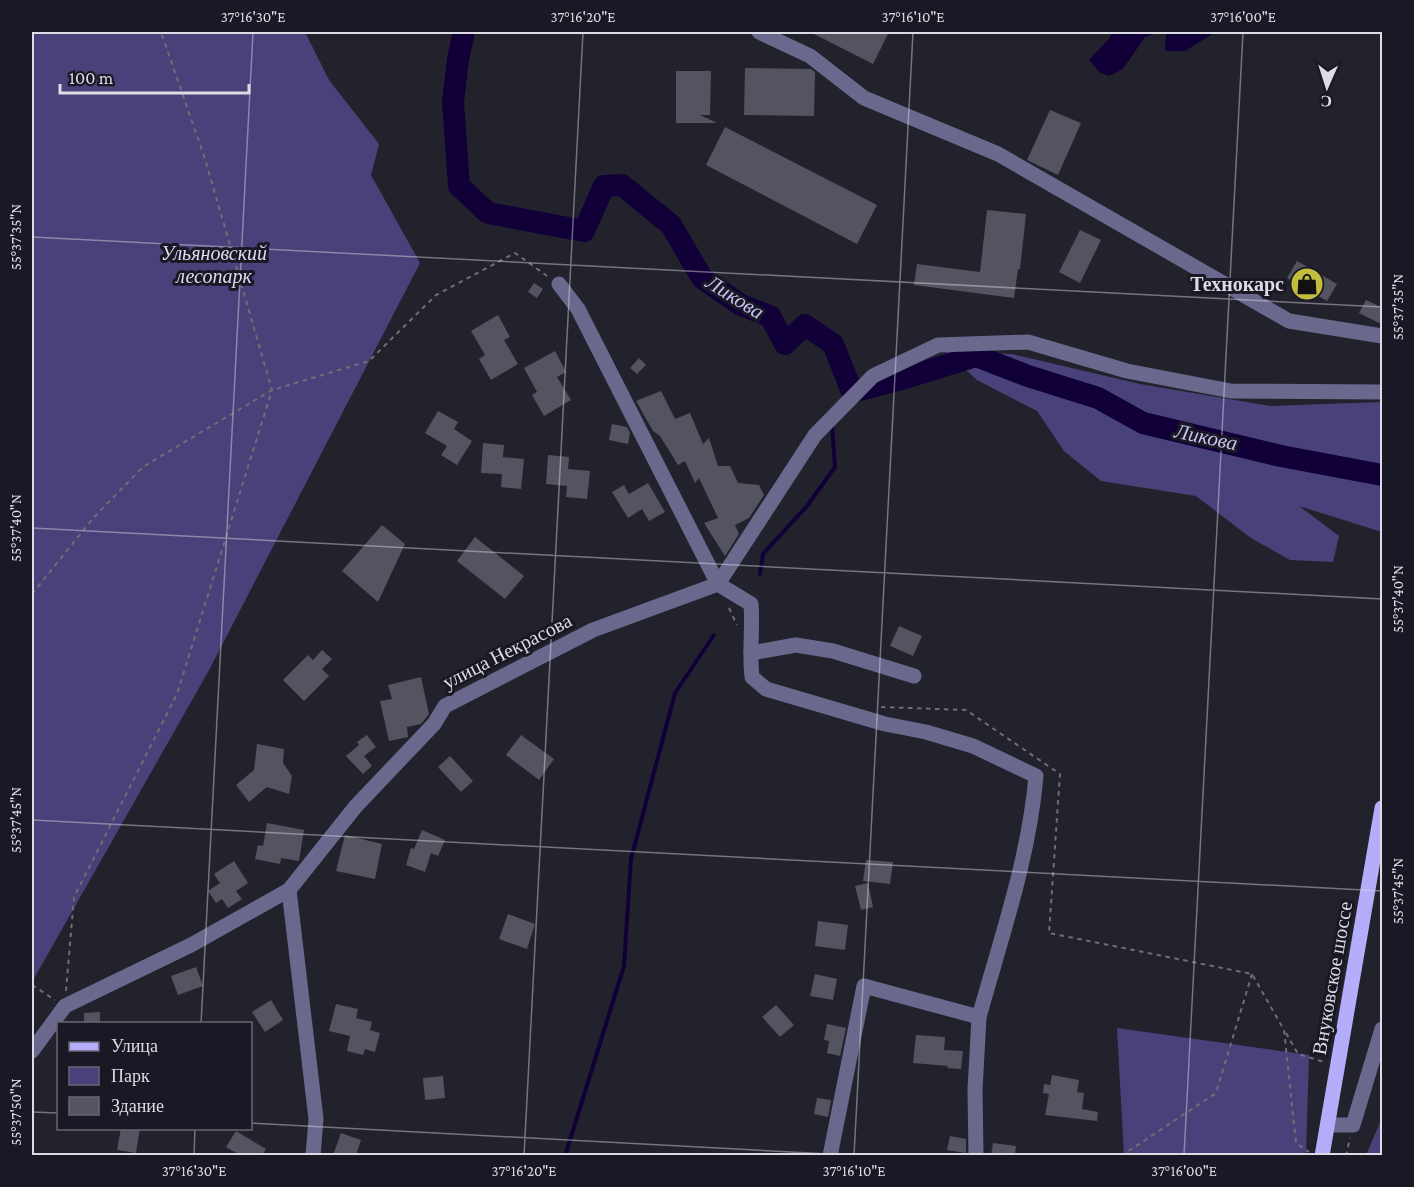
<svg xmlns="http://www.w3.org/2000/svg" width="1414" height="1187" font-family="'Crimson Pro',serif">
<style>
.green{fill:#49427a}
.water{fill:#110037}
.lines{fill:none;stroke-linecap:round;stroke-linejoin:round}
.stream{stroke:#110037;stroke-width:4}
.river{stroke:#110037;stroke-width:22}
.building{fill:#545461}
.path{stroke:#6e6e77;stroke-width:2;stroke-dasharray:4.5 4.5;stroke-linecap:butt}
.minor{stroke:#6b688d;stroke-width:15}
.major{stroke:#b4adf9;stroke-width:15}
.ticks{fill:none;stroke:#dcdce4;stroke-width:1.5;stroke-opacity:0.45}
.labels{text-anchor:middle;stroke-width:6;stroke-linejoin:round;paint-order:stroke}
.park-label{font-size:20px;font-style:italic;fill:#dcdbf2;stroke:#191824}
.poi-label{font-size:20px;font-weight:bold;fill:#dcdce4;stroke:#191824;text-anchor:end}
.street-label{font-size:20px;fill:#dcdce4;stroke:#191824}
.water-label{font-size:21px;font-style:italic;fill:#c4c1ee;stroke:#191824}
.neatline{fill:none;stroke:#dcdce4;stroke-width:2}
.ticks-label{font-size:15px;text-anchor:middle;fill:#dcdce4}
</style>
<rect width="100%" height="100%" fill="#22222d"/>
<g class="green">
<polygon points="32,32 305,32 329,80 379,144 371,175 420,263 208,672 32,982"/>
<polygon points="946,352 1012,354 1140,384 1270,406 1382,402 1382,532 1299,506 1339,536 1333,562 1290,560 1251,538 1196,496 1101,481 1064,451 1037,411 977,380"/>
<polygon points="1117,1028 1309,1055 1306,1155 1124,1155"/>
<polygon points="1382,1118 1382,1155 1366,1155"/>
</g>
<g class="water">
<polygon points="1113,32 1160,32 1145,37 1123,69 1109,76 1099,72 1089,60 1108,40"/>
<polygon points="1166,32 1216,32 1185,51 1165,51"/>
</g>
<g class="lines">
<g class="stream">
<polyline points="760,574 763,554 807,506 835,467 832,424"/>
<polyline points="565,1156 624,966 631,859 675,693 714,635"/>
</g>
<polyline class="river" points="464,32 458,59 453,102 459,186 488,213 584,231 604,186 622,185 671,225 702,278 741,305 770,316 785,344 805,325 833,344 852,392 905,378 976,356 1028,376 1098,398 1143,423 1281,456 1382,475"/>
</g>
<g class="building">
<polygon points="810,32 889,32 873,64"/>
<polygon points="745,68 811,69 815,72 814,116 744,115"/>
<polygon points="676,71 711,71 710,115 700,115 717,123 676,123"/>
<polygon points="1050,110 1081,123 1058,175 1027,160"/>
<polygon points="725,127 877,205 857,244 706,165"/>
<polygon points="987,210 1026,214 1020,269 1018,269 1014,298 914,285 917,264 980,272"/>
<polygon points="1080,230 1101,240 1080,283 1059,272"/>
<polygon points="1297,261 1337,284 1327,301 1287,278"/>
<polygon points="534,283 543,289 537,298 528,292"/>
<polygon points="1366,300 1383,308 1383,325 1359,313"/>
<polygon points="498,315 510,337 504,340 518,364 491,380 479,359 485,355 471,331"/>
<polygon points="555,351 566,372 557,377 571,400 544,416 532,395 537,392 524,368"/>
<polygon points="639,358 646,365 637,374 630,368"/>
<polygon points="661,391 675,419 690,413 703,444 709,438 718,466 730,466 738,483 759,485 764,495 749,518 735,525 739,534 725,556 704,523 718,518 699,478 695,483 685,461 678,465 660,436 653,431 636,401"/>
<polygon points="438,411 458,422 454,429 472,441 457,465 441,455 447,446 425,433"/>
<polygon points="612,424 627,427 630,433 628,444 609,440"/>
<polygon points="483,443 504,445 503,457 524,459 521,489 501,487 502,474 481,473"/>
<polygon points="548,455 569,457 568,469 590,471 587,499 566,497 567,486 546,484"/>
<polygon points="648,483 665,512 649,521 642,509 628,518 612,492 624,485 629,494"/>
<polygon points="382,525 405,544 378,602 342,571"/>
<polygon points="475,537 524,576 505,599 457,561"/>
<polygon points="899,626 922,636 913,656 890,646"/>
<polygon points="322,650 332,659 322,669 329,676 304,701 283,680 308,655 313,660"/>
<polygon points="421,677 429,714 421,724 407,727 408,737 389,741 380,701 392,699 388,685"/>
<polygon points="367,735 376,747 364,756 372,766 363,774 346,756 359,745 357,742"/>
<polygon points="521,735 554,759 539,780 506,755"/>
<polygon points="257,744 284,749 283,763 292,776 289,794 267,787 249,802 236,785 254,770"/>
<polygon points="450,756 473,781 461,792 438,767"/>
<polygon points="267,823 304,830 299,861 281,858 280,864 255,859 258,845 263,846"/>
<polygon points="422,830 445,840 438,856 431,853 425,872 406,865 411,848 414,849"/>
<polygon points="345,835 382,844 375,879 336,871"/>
<polygon points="866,860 893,862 890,884 863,881"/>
<polygon points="234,861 248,883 236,891 242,899 228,908 222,899 216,903 208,891 220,883 214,874"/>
<polygon points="868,883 873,907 861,910 855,886"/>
<polygon points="508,914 535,924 527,949 499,939"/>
<polygon points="818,921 848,925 845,950 815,946"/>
<polygon points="196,967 203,986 178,995 171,976"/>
<polygon points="815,974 837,979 833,1000 810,996"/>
<polygon points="271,1000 283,1020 265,1032 252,1012"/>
<polygon points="336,1004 358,1009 356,1018 372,1022 370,1030 380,1033 375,1052 365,1049 363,1055 347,1051 350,1036 329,1031"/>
<polygon points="776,1005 794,1025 780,1037 762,1017"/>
<polygon points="100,1012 100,1023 84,1023 84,1013"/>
<polygon points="827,1024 846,1028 840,1056 827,1053 829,1041 824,1040"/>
<polygon points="916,1035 945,1037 944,1050 963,1051 961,1069 947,1068 948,1066 913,1063"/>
<polygon points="1052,1075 1079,1080 1077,1092 1084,1093 1082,1109 1098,1112 1097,1121 1045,1115 1049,1094 1043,1093 1044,1084 1050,1085"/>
<polygon points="443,1076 445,1098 425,1100 423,1078"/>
<polygon points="817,1098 831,1100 828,1117 814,1114"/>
<polygon points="121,1128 140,1128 136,1153 117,1150"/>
<polygon points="236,1131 266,1149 262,1155 240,1155 226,1147"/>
<polygon points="341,1133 361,1140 356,1155 333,1155"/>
<polygon points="950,1136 966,1139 966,1153 947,1150"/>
<polygon points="993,1143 1016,1146 1015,1155 991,1155"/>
</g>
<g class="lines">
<g class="path">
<polyline points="32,594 95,516 142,468 151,462 272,390 369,361 436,295 515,253 547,276"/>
<polyline points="729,608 737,625"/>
<polyline points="881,707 966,710 1060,774 1049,933 1252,974 1284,1030 1296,1143 1309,1152"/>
<polyline points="32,985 55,1000"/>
<polyline points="66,991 74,897 177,694 272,390 205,159 161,32"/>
<polyline points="1286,1033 1298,1054 1324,1062"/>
<polyline points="1121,1156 1216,1093 1252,974"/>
<polyline points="1346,1156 1350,1138"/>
</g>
<g class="minor">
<polyline points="759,32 810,56 864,98 998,154 1289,321 1382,336"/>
<polyline points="751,653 796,645 833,651 914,676"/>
<polyline points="289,890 316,1119 313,1156"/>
<path d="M979 1017C1001 938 1029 858 1036 776L973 746 926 732 885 724 766 689 752 677C749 653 753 628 751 604L718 584 815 435 873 376 938 345 1028 342 1127 371 1231 391 1382 392"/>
<polyline points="32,1051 65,1006 191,945 289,890 356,806 434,724 445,706 593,630 718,584 578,309 559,284"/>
<polyline points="1328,1125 1353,1125 1382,1029"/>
<polyline points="830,1156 864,986 979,1017 975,1090 976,1155"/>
</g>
<polyline class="major" points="1322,1156 1382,808"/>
</g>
<path class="ticks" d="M32 237 1382 307M32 528 1382 599M32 820 1382 891M201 1024 253 32M32 1112 58 1113M250 1123 867 1156M194 1156 195 1128M524 1156 583 32M854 1156 913 32M1184 1156 1243 32"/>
<defs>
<symbol id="shop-disc" viewBox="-11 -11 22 22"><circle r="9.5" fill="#c2bd3f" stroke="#191824"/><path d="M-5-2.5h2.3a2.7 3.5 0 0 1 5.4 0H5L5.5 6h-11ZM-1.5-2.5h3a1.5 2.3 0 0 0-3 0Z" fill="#111"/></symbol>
</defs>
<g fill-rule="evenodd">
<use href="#shop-disc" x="1288" y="265" width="38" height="38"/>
</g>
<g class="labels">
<g class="park-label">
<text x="214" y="260">Ульяновский<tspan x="214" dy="23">лесопарк</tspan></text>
</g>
<g class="poi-label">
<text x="1284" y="291">Технокарс</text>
</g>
<g class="street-label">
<text transform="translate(507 651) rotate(-27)" y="7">улица Некрасова</text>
<text transform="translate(1332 978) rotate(-80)" y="7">Внуковское шоссе</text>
</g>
<g class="water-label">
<text transform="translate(735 297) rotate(32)" y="7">Ликова</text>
<text transform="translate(1206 437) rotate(12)" y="7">Ликова</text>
</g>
</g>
<rect width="1414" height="1187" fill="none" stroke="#191824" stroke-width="66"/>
<rect x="57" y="1022" width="195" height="108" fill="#191824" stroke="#676671" stroke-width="1.5"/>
<rect x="69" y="1042" width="30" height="9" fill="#b4adf9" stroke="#676671" stroke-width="1.5"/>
<text x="111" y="1052" font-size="18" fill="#dcdce4">Улица</text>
<rect x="69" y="1067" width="30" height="18" fill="#49427a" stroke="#676671" stroke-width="1.5"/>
<text x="111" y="1082" font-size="18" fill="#dcdce4">Парк</text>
<rect x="69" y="1097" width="30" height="18" fill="#545461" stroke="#676671" stroke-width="1.5"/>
<text x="111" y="1112" font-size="18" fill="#dcdce4">Здание</text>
<g transform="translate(1327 87) rotate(183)" stroke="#191824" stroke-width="4.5" paint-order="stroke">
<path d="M0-4.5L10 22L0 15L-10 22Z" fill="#dcdce4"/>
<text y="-9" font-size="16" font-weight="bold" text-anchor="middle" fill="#dcdce4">С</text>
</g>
<path d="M60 84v9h189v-9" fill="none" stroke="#dcdce4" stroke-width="3"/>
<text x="69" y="84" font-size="18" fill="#dcdce4" stroke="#191824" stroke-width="4.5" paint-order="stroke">100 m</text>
<rect x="33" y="33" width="1348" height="1121" class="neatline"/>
<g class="ticks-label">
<text x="253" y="22">37°16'30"E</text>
<text x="583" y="22">37°16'20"E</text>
<text x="913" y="22">37°16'10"E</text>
<text x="1243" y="22">37°16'00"E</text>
<text transform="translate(16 237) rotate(-90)" y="5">55°37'35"N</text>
<text transform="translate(1398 307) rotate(-90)" y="5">55°37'35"N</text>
<text transform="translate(16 528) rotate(-90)" y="5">55°37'40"N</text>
<text transform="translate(1398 599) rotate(-90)" y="5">55°37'40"N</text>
<text transform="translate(16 820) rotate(-90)" y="5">55°37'45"N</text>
<text transform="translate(1398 891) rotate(-90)" y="5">55°37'45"N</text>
<text transform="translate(16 1112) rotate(-90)" y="5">55°37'50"N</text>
<text x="194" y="1176">37°16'30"E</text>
<text x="524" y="1176">37°16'20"E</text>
<text x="854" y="1176">37°16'10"E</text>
<text x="1184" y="1176">37°16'00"E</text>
</g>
</svg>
